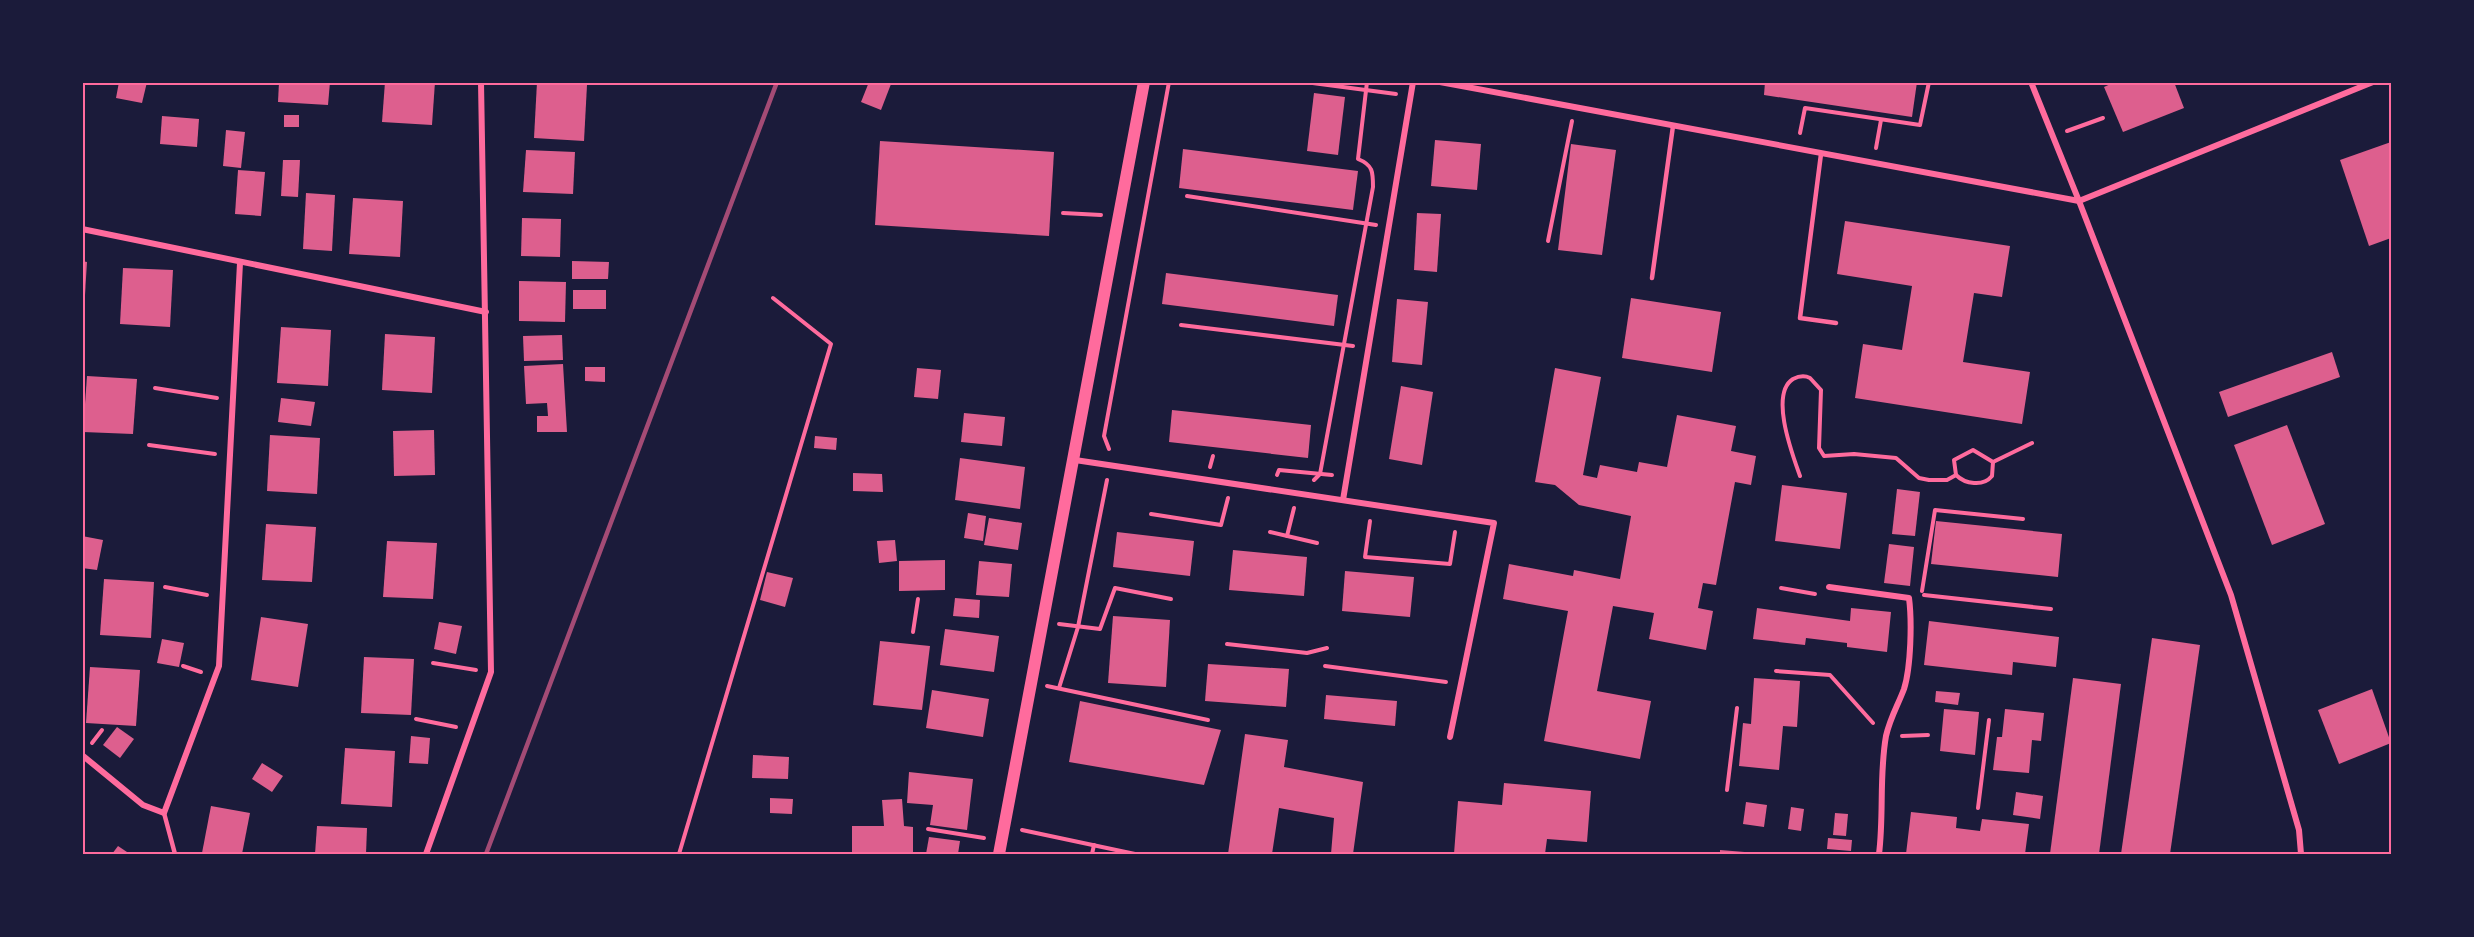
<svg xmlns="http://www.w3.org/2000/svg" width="2474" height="937" font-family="'Sofia Sans Condensed',sans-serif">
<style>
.building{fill:#dd5f8e}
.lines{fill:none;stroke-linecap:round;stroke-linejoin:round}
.path{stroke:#ff6b9d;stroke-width:4}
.service{stroke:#ff6b9d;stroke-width:4.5}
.minor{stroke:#ff6b9d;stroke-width:6}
.secondary{stroke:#ff6b9d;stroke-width:12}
.rail{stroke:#a44b75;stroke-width:4.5}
.neatline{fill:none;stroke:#ff6b9d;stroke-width:2}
</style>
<rect width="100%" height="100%" fill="#1b1b3a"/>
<g class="building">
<polygon points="119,82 147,82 142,103 116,98"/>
<polygon points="279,82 330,82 328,105 278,102"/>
<polygon points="385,82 435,82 432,125 382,122"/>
<polygon points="537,82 587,85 584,141 534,138"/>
<polygon points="869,82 891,84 881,110 861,102"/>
<polygon points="1765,82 1917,82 1912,117 1764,95"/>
<polygon points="2115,82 2174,82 2184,108 2123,132 2104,87"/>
<polygon points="1314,93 1345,97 1338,155 1307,151"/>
<rect x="284" y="115" width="15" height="12"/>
<polygon points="162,116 199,119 197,147 160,144"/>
<polygon points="226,130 245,132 241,168 223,166"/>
<polygon points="1435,140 1481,144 1477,190 1431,186"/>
<polygon points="880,141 1054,152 1049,236 875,225"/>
<polygon points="2391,142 2391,238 2369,246 2340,160"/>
<polygon points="1571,144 1616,150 1602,255 1558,250"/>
<polygon points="1183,149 1358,171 1353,210 1179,188"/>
<polygon points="526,150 575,152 573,194 523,192"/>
<polygon points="283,160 300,160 298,197 281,196"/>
<polygon points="238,170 265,172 261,216 235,214"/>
<polygon points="306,193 335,195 332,251 303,249"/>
<polygon points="353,198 403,201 400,257 349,254"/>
<polygon points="1417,213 1441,214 1437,272 1414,270"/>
<polygon points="522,218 561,219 560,257 521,256"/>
<polygon points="1845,221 2010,246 2002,297 1974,293 1963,362 2030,372 2022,424 1855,398 1863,344 1902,350 1912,286 1837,274"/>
<polygon points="82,261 87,262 84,311 82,310"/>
<polygon points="572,261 609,262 608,279 572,279"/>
<polygon points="123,268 173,270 170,327 120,324"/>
<polygon points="1166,273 1338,295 1334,326 1162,304"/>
<polygon points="519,281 566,282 565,322 519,321"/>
<rect x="573" y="290" width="33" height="19"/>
<polygon points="1631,298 1721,312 1712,372 1622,358"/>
<polygon points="1397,299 1428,302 1422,365 1392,362"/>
<polygon points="281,327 331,330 328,386 277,383"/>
<polygon points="385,334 435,337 432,393 382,390"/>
<polygon points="562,335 563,360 524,361 523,336"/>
<polygon points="2332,352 2340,377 2228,417 2219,392"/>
<polygon points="563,364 567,432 537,432 537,416 548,416 547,403 526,404 524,366"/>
<polygon points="585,367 605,367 605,382 585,381"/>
<polygon points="917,368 941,370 938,399 914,397"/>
<polygon points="1555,368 1601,377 1583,475 1597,478 1600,465 1637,472 1639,462 1667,467 1677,415 1736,426 1731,451 1756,456 1751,485 1735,482 1716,585 1703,583 1698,608 1713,611 1706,650 1649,639 1654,613 1613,606 1597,691 1651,701 1640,759 1544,741 1568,611 1503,599 1509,564 1573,576 1574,570 1620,579 1631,516 1579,505 1555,485 1535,482"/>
<polygon points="87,376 137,379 133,434 83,432"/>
<polygon points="1401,386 1433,392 1422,465 1389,459"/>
<polygon points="281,398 315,402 311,426 278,422"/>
<polygon points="1172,410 1311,425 1308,458 1169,442"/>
<polygon points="964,413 1005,417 1002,446 961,442"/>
<polygon points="2287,425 2325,524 2272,545 2234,445"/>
<polygon points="434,430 435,475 394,476 393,431"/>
<polygon points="270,435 320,438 317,494 267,491"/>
<polygon points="815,436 837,438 836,450 814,448"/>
<polygon points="960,458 1025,467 1020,509 955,500"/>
<polygon points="853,473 882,474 883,492 853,491"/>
<polygon points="1782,485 1847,493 1840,549 1775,541"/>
<polygon points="1897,489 1920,492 1915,536 1892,534"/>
<polygon points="968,513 986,516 983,541 964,538"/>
<polygon points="989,518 1022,523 1018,550 984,545"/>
<polygon points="1936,521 2062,534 2058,577 1931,564"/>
<polygon points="266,524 316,527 312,582 262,580"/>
<polygon points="1117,532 1194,541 1190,576 1113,567"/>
<polygon points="82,536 103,540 97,570 82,568"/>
<polygon points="895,540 897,561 879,563 877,541"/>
<polygon points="387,541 437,543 433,599 383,597"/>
<polygon points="1889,544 1914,547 1910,586 1884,583"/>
<polygon points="1233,550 1307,557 1304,596 1229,590"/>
<polygon points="945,560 945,590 899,591 899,561"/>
<polygon points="979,561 1012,564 1009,597 976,595"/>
<polygon points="1345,571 1414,577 1410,617 1342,611"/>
<polygon points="767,572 793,578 785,607 760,600"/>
<polygon points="104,579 154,582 151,638 100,635"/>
<polygon points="955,598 980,600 979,618 953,616"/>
<polygon points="1757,608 1850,621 1851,608 1891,612 1887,652 1847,647 1847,643 1806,638 1805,645 1753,639"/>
<polygon points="1113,616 1170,620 1166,687 1108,683"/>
<polygon points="261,617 308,624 298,687 251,680"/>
<polygon points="1929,621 2059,637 2056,667 2013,662 2012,675 1924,665"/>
<polygon points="439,622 462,626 456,654 434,649"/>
<polygon points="945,629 999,636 994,672 940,665"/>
<polygon points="2152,638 2200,645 2170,854 2121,854"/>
<polygon points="162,639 184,643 179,667 157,663"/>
<polygon points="880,641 930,646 922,710 873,705"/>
<polygon points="364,657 414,659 411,715 361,713"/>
<polygon points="1208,664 1289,669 1286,707 1205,701"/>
<polygon points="90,667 140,670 136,726 86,723"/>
<polygon points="1754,678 1800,681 1797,727 1783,726 1779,770 1739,766 1743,723 1751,724"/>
<polygon points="2073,678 2121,684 2099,854 2050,854"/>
<polygon points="2372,689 2391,743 2339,764 2318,710"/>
<polygon points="932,690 989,699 983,737 926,728"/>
<polygon points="1936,691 1960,693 1958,705 1935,702"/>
<polygon points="1326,695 1397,701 1395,726 1324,719"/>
<polygon points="1080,701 1221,730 1204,785 1069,762"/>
<polygon points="1944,709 1979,712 1975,755 1940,751"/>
<polygon points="2005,709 2044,713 2041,741 2032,740 2029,773 1993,770 1997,737 2002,737"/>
<polygon points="117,727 134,739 120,758 103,745"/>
<polygon points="1245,734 1288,740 1284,767 1363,782 1353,854 1331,854 1334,818 1279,808 1272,854 1228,854"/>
<polygon points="411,736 430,738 428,764 409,763"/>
<polygon points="345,748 395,751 392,807 341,804"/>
<polygon points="753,755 789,757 788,779 752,778"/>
<polygon points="262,763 283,776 272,792 252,779"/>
<polygon points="909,772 973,779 967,830 930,825 933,805 907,803"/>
<polygon points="1504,783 1591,791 1587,842 1547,839 1545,854 1454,854 1458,801 1502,805"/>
<polygon points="2016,792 2043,796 2040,819 2013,815"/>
<polygon points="770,798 793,799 792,814 770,813"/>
<polygon points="902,799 904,826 913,827 913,853 852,853 852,826 884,826 882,800"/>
<polygon points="1746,802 1767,805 1764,827 1743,824"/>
<polygon points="211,806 250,813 242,854 202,853"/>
<polygon points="1791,807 1804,809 1801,831 1788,829"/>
<polygon points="1911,812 1957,817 1956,828 1980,831 1982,819 2029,824 2025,854 1954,852 1953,854 1906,854"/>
<polygon points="1835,813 1848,814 1846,836 1833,835"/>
<polygon points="317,826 367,828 366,854 315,854"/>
<polygon points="929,837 960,841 958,854 926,854"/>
<polygon points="1828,838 1852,840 1851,851 1827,849"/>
<polygon points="118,846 130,854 112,854"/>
<polygon points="1720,850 1757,853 1756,854 1720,854"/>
</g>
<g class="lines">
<g class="path">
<polyline points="1305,82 1396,94"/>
<polyline points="2067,131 2103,118"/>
<polyline points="1800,133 1805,108 1920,125 1929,82"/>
<polyline points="1876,148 1881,120"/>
<polyline points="1187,196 1376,225"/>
<polyline points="1063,213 1101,215"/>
<polyline points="1548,241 1572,121"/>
<polyline points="1181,325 1353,346"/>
<polyline points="155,388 217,398"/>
<polyline points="149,445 215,454"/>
<polyline points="1109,449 1104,436 1169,82"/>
<polyline points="1210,467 1213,456"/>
<polyline points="1277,475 1279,470 1332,475"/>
<path d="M1956 475C1965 484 1983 487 1992 476L1993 462"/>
<path d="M1800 476C1793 456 1769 394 1793 379 1799 376 1804 375 1810 378L1821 390 1819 448 1824 456 1854 454 1896 458 1919 478 1929 480H1947L1956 475 1954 460 1973 450 1993 462 2032 443"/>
<path d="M1314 480 1320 474 1373 187C1373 172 1373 165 1358 159L1367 82"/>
<polyline points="1151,514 1221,525 1228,498"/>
<polyline points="1370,521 1365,557 1450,564 1455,532"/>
<polyline points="1270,532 1317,543"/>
<polyline points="1287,536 1294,508"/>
<polyline points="165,587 207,595"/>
<polyline points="1781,588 1815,594"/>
<polyline points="1922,591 1935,510 2023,519"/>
<polyline points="1924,595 2051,609"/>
<polyline points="1059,624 1100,629 1115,588 1171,599"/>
<polyline points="913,632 918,599"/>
<polyline points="1227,644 1307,653 1327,648"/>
<polyline points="433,663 476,670"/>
<polyline points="183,666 201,672"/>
<polyline points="1325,666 1446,682"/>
<polyline points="1776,671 1830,675 1873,723"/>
<polyline points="1047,686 1208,720"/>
<polyline points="1059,688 1078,627 1107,480"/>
<polyline points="416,719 456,727"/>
<polyline points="1902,736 1928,735"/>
<polyline points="92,743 102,730"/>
<polyline points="1727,790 1737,708"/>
<polyline points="1978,808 1989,720"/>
<polyline points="928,829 984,838"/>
<polyline points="1022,830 1135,854"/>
<polyline points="679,854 831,344 773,298"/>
<polyline points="1092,854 1094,845"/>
</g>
<g class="service">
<polyline points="1821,154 1800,318 1836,323"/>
<polyline points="1652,278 1673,126"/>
<polyline points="164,813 175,854"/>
</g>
<g class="minor">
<polyline points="1440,82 2079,201 2373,82"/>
<polyline points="2031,82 2079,201 2231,595 2299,830 2301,854"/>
<polyline points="82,229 486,312"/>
<polyline points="1075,460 1494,523 1450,737"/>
<polyline points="1343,500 1413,82"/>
<path d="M1829 587 1909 598C1912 621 1911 667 1904 689 1898 705 1890 718 1886 736 1879 775 1884 815 1879 854"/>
<polyline points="82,755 143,805 164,813 219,666 240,263"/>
<polyline points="426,854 491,672 481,82"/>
</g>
<polyline class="secondary" points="999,854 1144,82"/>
<polyline class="rail" points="486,854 777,82"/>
</g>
<rect width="2474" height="937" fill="none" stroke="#1b1b3a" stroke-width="168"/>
<rect x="84" y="84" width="2306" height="769" class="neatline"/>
</svg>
